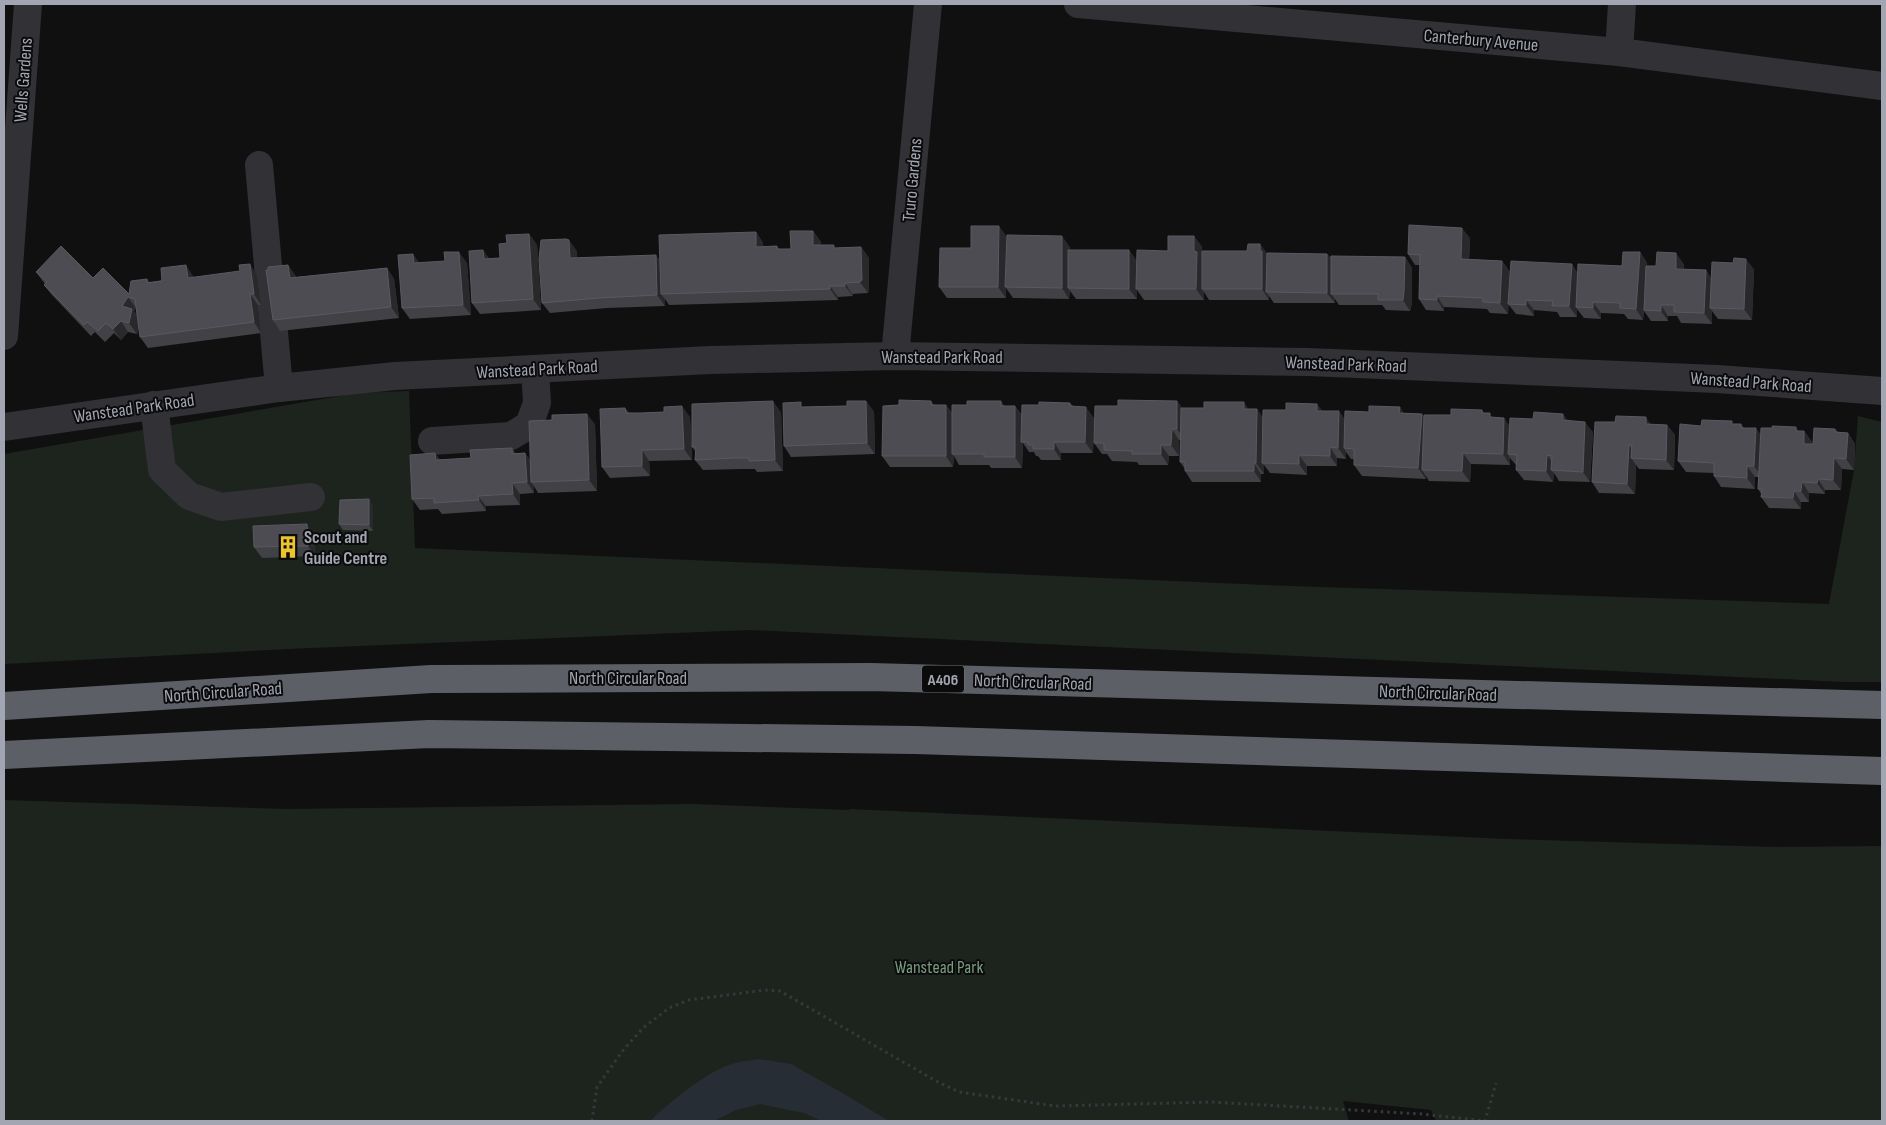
<svg xmlns="http://www.w3.org/2000/svg" width="1886" height="1125" font-family="'Sofia Sans Condensed',sans-serif">
<style>
.green{fill:#1d241e}
.water{fill:#272d35}
.lines{fill:none;stroke-linecap:round;stroke-linejoin:round}
.path{stroke:#37383d;stroke-width:3;stroke-dasharray:2.5 4;stroke-linecap:butt}
.minor{stroke:#313136;stroke-width:28}
.highway{stroke:#5d5f67;stroke-width:28}
.wall{fill:#414146;fill-rule:evenodd}
.shaded-wall{fill:#29292c}
.building{fill:#4c4c52;stroke:#595a61}
.labels{text-anchor:middle;stroke-width:4;stroke-linejoin:round;paint-order:stroke}
.shield{fill:#0b0b0c;stroke:#757780;stroke-width:1}
.shield-label{font-size:16px;font-weight:bold;fill:#a2a5b2}
.street-label{font-size:18px;fill:#a2a5b2;stroke:#0b0b0c}
.poi-label{font-size:18px;font-weight:bold;fill:#a2a5b2;stroke:#0b0b0c;text-anchor:start}
.park-label{font-size:18px;fill:#799d7f;stroke:#0b0b0c}
</style>
<rect width="100%" height="100%" fill="#101011"/>
<g class="green">
<polygon points="409,391 415,548 1266,585 1829,604 1854,470 1858,416 1882,422 1882,682 1845,682 749,630 287,649 4,664 4,454 357,393"/>
<polygon points="4,800 286,809 693,804 849,810 850,809 1508,839 1775,847 1882,846 1882,1121 1436,1121 1431,1110 1343,1101 1349,1121 677,1121 697,1084 676,1098 650,1121 4,1121"/>
</g>
<path class="water" d="M758 1059 791 1064 846 1095 889 1121H822L804 1113 760 1104 736 1110 714 1121H650C668 1103 710 1069 735 1063 742 1061 750 1061 758 1059Z"/>
<g class="lines">
<polyline class="path" points="592,1121 597,1087 624,1049 643,1028 669,1008 689,1000 765,990 780,991 936,1081 959,1092 1055,1106 1211,1102 1422,1114 1485,1121 1496,1083"/>
<g class="minor">
<polyline points="1078,4 1619,52 1882,86"/>
<polyline points="1619,52 1622,4"/>
<polyline points="259,165 279,388"/>
<polyline points="4,336 28,4"/>
<polyline points="895,356 928,4"/>
<polyline points="154,405 162,470 189,496 221,507 311,497"/>
<polyline points="4,427 279,388 395,376 710,360 895,356 1308,362 1717,379 1882,391"/>
<polyline points="432,441 511,436 529,425 537,403 535,369"/>
</g>
<g class="highway">
<polyline points="4,706 431,679 871,677 1882,705"/>
<polyline points="4,755 429,734 915,740 1882,771"/>
</g>
</g>
<g class="wall">
<polygon points="813,231 821,242 821,245 836,248 861,247 869,258 869,290 868,293 852,294 853,296 838,297 838,300 669,305 665,299 665,306 607,308 550,313 542,303 577,251 577,258 660,260 756,232 763,243 763,246 777,246 779,249 791,249"/>
<polygon points="529,234 537,245 541,310 480,314 472,303 483,250 489,259 500,258 507,243"/>
<polygon points="1194,236 1202,247 1202,251 1247,251 1260,244 1267,254 1327,254 1331,258 1405,257 1412,268 1412,303 1410,311 1386,310 1382,305 1339,305 1335,299 1335,303 1274,303 1269,296 1269,300 1209,300 1204,292 1204,300 1144,300 1137,290 1137,299 1076,299 1070,291 1069,299 1013,298 1006,288 1006,298 947,298 939,287 971,248 1006,237 1070,247 1070,250 1129,250 1136,260 1168,251"/>
<polygon points="1470,238 1469,259 1502,261 1510,272 1508,314 1490,313 1487,309 1444,307 1444,311 1426,310 1419,299 1420,265 1415,265 1408,254"/>
<polygon points="1640,252 1647,263 1647,266 1656,266 1684,264 1684,269 1706,270 1711,278 1754,269 1752,320 1718,319 1712,311 1712,324 1681,323 1677,316 1668,316 1668,321 1651,321 1644,311 1643,320 1628,319 1624,314 1601,313 1601,319 1584,318 1577,309 1577,317 1560,317 1557,312 1534,310 1534,316 1516,314 1508,304 1578,273 1622,266"/>
<polygon points="419,263 467,263 471,315 410,319 402,308"/>
<polygon points="288,265 296,277 387,268 394,279 399,318 280,331 273,320 268,270"/>
<path d="M36 272 93 278 129 294 147 279 149 282 193 276 194 277 257 275 261 305H258L261 333 148 348 140 337 139 326 137 334 128 332 121 340 114 333 105 342 95 332 91 336 52 295 44 285 45 284ZM136 308 137 316 134 311Z"/>
<polygon points="866,401 874,412 875,454 791,457 784,446 804,407 847,406"/>
<polygon points="931,401 934,405 946,405 952,413 967,405 1001,401 1004,406 1015,406 1022,415 1039,405 1070,403 1073,406 1094,418 1093,453 1061,453 1061,460 1041,460 1038,456 1036,456 1034,452 1029,452 1023,443 1022,468 991,468 989,465 959,465 954,456 953,467 890,467 882,456 899,405"/>
<polygon points="1177,401 1182,408 1257,409 1263,418 1286,410 1317,404 1322,411 1345,419 1404,413 1422,414 1424,417 1451,415 1482,410 1484,413 1509,426 1568,420 1593,432 1590,482 1559,481 1554,473 1553,482 1524,480 1516,470 1517,465 1516,465 1510,458 1510,465 1471,464 1470,482 1429,481 1426,476 1426,479 1362,476 1354,465 1354,459 1351,459 1346,452 1346,459 1337,458 1337,466 1307,466 1307,475 1270,473 1264,465 1264,474 1261,474 1261,482 1192,482 1185,471 1185,469 1180,462 1180,440 1179,440 1179,456 1169,456 1168,465 1139,465 1137,462 1112,461 1107,454 1102,454 1094,443 1118,406"/>
<polygon points="625,408 629,413 690,417 692,460 649,461 650,476 610,478 602,467"/>
<polygon points="781,412 783,471 757,472 755,469 742,469 703,470 695,460 696,452 692,447"/>
<polygon points="1615,422 1667,425 1675,435 1674,470 1639,469 1636,465 1635,494 1599,493 1592,482"/>
<polygon points="595,424 597,491 538,493 534,486 534,493 520,494 520,505 486,506 486,511 442,514 438,509 420,510 412,499 435,453 440,460 471,458 512,448 515,453 525,453 530,460"/>
<polygon points="1734,424 1741,424 1744,428 1760,434 1804,431 1812,442 1812,444 1813,444 1835,429 1838,432 1848,433 1855,444 1854,470 1842,469 1841,490 1825,490 1825,494 1809,493 1809,502 1801,502 1801,509 1769,508 1761,497 1762,495 1758,489 1758,477 1755,477 1755,489 1721,487 1714,476 1714,473 1686,472 1678,461 1701,426"/>
<polygon points="373,505 373,531 343,530 339,524"/>
<polygon points="307,524 314,535 315,556 262,558 254,547"/>
</g>
<g class="shaded-wall">
<polygon points="999,226 1007,237 1006,298 998,287"/>
<polygon points="1462,228 1470,238 1469,270 1461,259"/>
<polygon points="813,231 821,242 821,256 813,245"/>
<polygon points="756,232 763,243 764,258 756,247"/>
<polygon points="529,234 537,245 541,310 533,299"/>
<polygon points="1062,236 1070,247 1070,288 1068,288 1070,291 1069,299 1062,288"/>
<polygon points="1194,236 1202,247 1202,289 1204,292 1204,300 1196,289 1194,251"/>
<polygon points="569,240 577,251 577,269 570,258"/>
<polygon points="1260,244 1268,255 1266,292 1269,296 1269,300 1262,289"/>
<polygon points="861,247 869,258 869,290 868,293 860,282"/>
<polygon points="483,250 491,261 484,259"/>
<polygon points="1129,250 1137,261 1137,299 1129,289"/>
<polygon points="459,252 467,263 471,315 463,305"/>
<polygon points="1640,252 1647,263 1643,320 1636,309"/>
<polygon points="1676,253 1684,264 1683,280 1676,269"/>
<polygon points="413,254 421,265 414,263"/>
<polygon points="1327,254 1335,264 1331,294 1335,299 1335,303 1327,293"/>
<polygon points="656,255 664,265 661,294 665,299 665,306 657,295"/>
<polygon points="1405,257 1412,268 1412,303 1410,311 1403,300"/>
<polygon points="1746,259 1754,269 1752,320 1744,309"/>
<polygon points="1502,261 1510,272 1508,314 1500,303"/>
<polygon points="250,264 257,275 261,305 254,294"/>
<polygon points="1572,264 1579,275 1576,307 1577,309 1577,317 1569,306"/>
<polygon points="186,265 193,276 195,289 188,278"/>
<polygon points="288,265 296,276 297,289 290,278"/>
<polygon points="387,268 394,279 399,318 391,307"/>
<polygon points="1706,270 1713,281 1710,308 1712,311 1712,324 1704,313"/>
<polygon points="845,283 852,294 853,296 845,286"/>
<polygon points="830,286 838,297 838,300 830,289"/>
<polygon points="250,294 258,305 261,333 254,322"/>
<polygon points="1437,296 1444,307 1444,311 1437,300"/>
<polygon points="128,297 136,308 134,311 140,319 137,334 129,323 122,306"/>
<polygon points="1526,300 1534,310 1534,316 1526,305"/>
<polygon points="1593,302 1601,313 1601,319 1593,308"/>
<polygon points="1661,305 1668,316 1668,321 1661,311"/>
<polygon points="121,321 128,332 121,340 113,329"/>
<polygon points="773,401 781,412 783,471 775,460"/>
<polygon points="866,401 874,412 875,454 867,443"/>
<polygon points="1177,401 1185,412 1185,440 1177,429"/>
<polygon points="1244,402 1251,413 1244,409"/>
<polygon points="1317,404 1325,415 1317,411"/>
<polygon points="946,405 954,416 952,454 954,456 953,467 946,456"/>
<polygon points="682,406 690,417 692,460 684,449"/>
<polygon points="1015,406 1023,417 1021,442 1023,443 1022,468 1015,457"/>
<polygon points="1086,407 1094,418 1093,453 1085,442"/>
<polygon points="1400,407 1407,418 1399,413"/>
<polygon points="1257,409 1264,420 1262,463 1264,465 1264,474 1256,463"/>
<polygon points="1339,411 1347,422 1344,448 1346,452 1346,459 1338,448"/>
<polygon points="587,414 595,424 597,491 589,480"/>
<polygon points="1422,414 1429,425 1422,470 1426,476 1426,479 1418,468"/>
<polygon points="1563,414 1571,425 1563,420"/>
<polygon points="1646,417 1653,428 1646,424"/>
<polygon points="1504,418 1511,428 1508,454 1510,458 1510,465 1503,454"/>
<polygon points="1585,422 1593,432 1590,482 1583,472"/>
<polygon points="1667,425 1675,435 1674,470 1666,460"/>
<polygon points="1796,427 1804,438 1804,431 1812,442 1811,455 1796,431"/>
<polygon points="1756,428 1764,439 1762,477 1754,466"/>
<polygon points="1172,429 1179,440 1179,456 1171,445"/>
<polygon points="1848,433 1855,444 1854,470 1846,459"/>
<polygon points="1054,442 1061,453 1061,460 1054,449"/>
<polygon points="1161,445 1169,456 1168,465 1161,454"/>
<polygon points="1629,445 1636,456 1631,458 1636,465 1635,494 1627,484"/>
<polygon points="1330,447 1337,458 1337,466 1330,456"/>
<polygon points="642,450 649,461 650,476 642,466"/>
<polygon points="435,453 443,464 436,460"/>
<polygon points="525,453 533,464 531,482 534,486 534,493 527,482"/>
<polygon points="1463,453 1471,464 1470,482 1462,471"/>
<polygon points="1299,455 1307,466 1307,475 1299,464"/>
<polygon points="1547,455 1555,466 1551,470 1554,473 1553,482 1546,471"/>
<polygon points="1834,458 1842,469 1841,490 1833,480"/>
<polygon points="1254,463 1261,474 1261,482 1254,471"/>
<polygon points="1747,466 1755,477 1755,489 1747,478"/>
<polygon points="1818,479 1825,490 1825,494 1817,483"/>
<polygon points="1802,482 1809,493 1809,502 1801,491"/>
<polygon points="512,483 520,494 520,505 513,494"/>
<polygon points="1794,491 1801,502 1801,509 1793,498"/>
<polygon points="478,496 486,506 486,511 479,500"/>
<polygon points="369,499 373,505 373,531 369,525"/>
<polygon points="307,524 314,535 315,556 308,546"/>
</g>
<g class="building">
<polygon points="1409,225 1462,228 1461,259 1502,261 1500,303 1483,302 1483,298 1437,296 1437,300 1419,299 1420,255 1408,254"/>
<polygon points="971,226 999,226 998,287 939,287 940,248 971,248"/>
<polygon points="790,231 813,231 813,245 834,245 834,248 861,247 862,280 860,282 845,283 845,286 830,286 830,289 661,294 659,235 756,232 756,247 777,246 777,249 791,249"/>
<polygon points="529,234 533,299 472,303 469,251 483,250 484,259 500,258 499,244 507,243 506,235"/>
<polygon points="1007,235 1062,236 1062,288 1005,287"/>
<polygon points="1168,236 1194,236 1194,251 1197,252 1196,289 1136,289 1137,250 1168,251"/>
<polygon points="566,239 569,240 570,258 656,255 657,295 599,298 542,303 539,259 541,240"/>
<polygon points="1248,244 1260,244 1260,251 1262,251 1262,289 1202,289 1202,251 1247,251"/>
<polygon points="61,246 93,278 103,268 129,294 131,281 147,279 147,283 162,281 161,268 186,265 188,278 240,271 239,265 250,264 254,294 250,294 254,322 140,337 135,299 128,297 122,306 132,309 129,323 121,321 113,329 106,323 98,331 87,322 84,325 44,285 47,282 36,272"/>
<polygon points="1068,250 1129,250 1129,289 1068,288"/>
<polygon points="444,252 459,252 463,305 402,308 398,255 413,254 414,263 445,261"/>
<polygon points="1623,252 1640,252 1636,309 1620,308 1620,303 1593,302 1593,308 1576,307 1578,264 1622,266"/>
<polygon points="1657,252 1676,253 1676,269 1706,270 1704,313 1674,312 1674,305 1661,305 1661,311 1644,310 1646,266 1656,266"/>
<polygon points="1267,253 1327,254 1327,293 1266,292"/>
<polygon points="1331,256 1405,257 1404,292 1403,300 1378,300 1378,294 1331,294"/>
<polygon points="1734,258 1746,259 1744,309 1710,308 1712,262 1733,263"/>
<polygon points="1511,261 1572,264 1569,306 1552,306 1553,301 1526,300 1526,305 1508,304"/>
<polygon points="288,265 290,278 387,268 391,307 273,320 266,270 268,270 268,267"/>
<polygon points="899,400 931,401 931,405 946,405 946,456 882,456 883,406 899,405"/>
<polygon points="1118,400 1177,401 1177,429 1172,429 1171,445 1161,445 1161,454 1132,454 1132,451 1104,450 1104,443 1094,443 1095,406 1118,406"/>
<polygon points="773,401 775,460 749,461 749,458 734,458 695,460 696,447 692,447 692,404"/>
<polygon points="847,401 866,401 867,443 784,446 783,403 801,402 801,407 847,406"/>
<polygon points="967,401 1001,401 1000,406 1015,406 1015,457 984,457 984,454 952,454 952,405 967,405"/>
<polygon points="1039,402 1070,403 1070,406 1086,407 1085,442 1054,442 1054,449 1033,449 1033,445 1028,445 1028,442 1021,442 1022,405 1039,405"/>
<polygon points="1204,402 1244,402 1244,409 1257,409 1256,463 1254,463 1254,471 1185,471 1185,462 1180,462 1181,408 1204,408"/>
<polygon points="1286,403 1317,404 1317,411 1339,411 1338,448 1330,447 1330,456 1299,455 1299,464 1262,463 1263,410 1286,410"/>
<polygon points="682,406 684,449 642,450 642,466 602,467 600,409 625,408 626,413 640,413 664,412 664,407"/>
<polygon points="1369,406 1400,407 1399,413 1422,414 1418,468 1354,465 1354,449 1344,448 1345,411 1369,412"/>
<polygon points="1451,409 1482,410 1482,413 1490,413 1490,417 1504,418 1503,454 1463,453 1462,471 1422,470 1424,415 1451,415"/>
<polygon points="1534,412 1563,414 1563,420 1585,422 1583,472 1551,470 1552,456 1547,455 1546,471 1516,470 1517,455 1508,454 1510,418 1533,419"/>
<polygon points="587,414 589,480 531,482 529,421 552,420 552,415"/>
<polygon points="1616,416 1646,417 1646,424 1667,425 1666,460 1631,458 1632,445 1629,445 1627,484 1592,482 1595,422 1615,422"/>
<polygon points="1702,420 1732,421 1732,424 1741,424 1741,428 1756,428 1754,466 1747,466 1747,478 1714,476 1714,463 1678,461 1680,424 1701,426"/>
<polygon points="1772,426 1796,427 1796,431 1804,431 1804,444 1813,444 1814,428 1835,429 1835,432 1848,433 1846,459 1834,458 1833,480 1818,479 1817,483 1802,482 1801,491 1794,491 1793,498 1761,497 1762,489 1758,489 1761,428 1773,428"/>
<polygon points="512,448 512,454 525,453 527,482 512,483 513,494 478,496 479,500 434,503 434,498 412,499 410,455 435,453 436,460 471,458 470,450"/>
<polygon points="369,499 369,525 339,524 340,500"/>
<polygon points="307,524 308,546 254,547 253,526"/>
</g>
<defs>
<symbol id="building-bare" viewBox="-9 -9 18 18"><path d="M-4-6H4V6H1V3H-1V6H-4ZM-2.5-4.3h1.7v1.8h-1.7ZM.8-4.3h1.7v1.8H.8ZM-2.5-1h1.7V.8h-1.7ZM.8-1h1.7V.8H.8Z" fill="#edc42d" stroke="#0b0b0c" stroke-width="2.5" paint-order="stroke"/></symbol>
</defs>
<g fill-rule="evenodd">
<use href="#building-bare" x="272" y="531" width="32" height="32"/>
</g>
<g class="labels">
<rect class="shield" x="922" y="665.5" width="42" height="27" rx="4"/>
<g class="shield-label">
<text x="943" y="685">A406</text>
</g>
<g class="street-label">
<text transform="translate(1481 40) rotate(5)" y="6">Canterbury Avenue</text>
<text transform="translate(23 80) rotate(-86)" y="6">Wells Gardens</text>
<text transform="translate(912 180) rotate(-85)" y="6">Truro Gardens</text>
<text x="942" y="363">Wanstead Park Road</text>
<text transform="translate(1346 364) rotate(2)" y="6">Wanstead Park Road</text>
<text transform="translate(537 369) rotate(-3)" y="6">Wanstead Park Road</text>
<text transform="translate(1751 382) rotate(4)" y="6">Wanstead Park Road</text>
<text transform="translate(134 408) rotate(-8)" y="6">Wanstead Park Road</text>
<text x="628" y="684">North Circular Road</text>
<text transform="translate(1033 682) rotate(2)" y="6">North Circular Road</text>
<text transform="translate(223 692) rotate(-4)" y="6">North Circular Road</text>
<text transform="translate(1438 693) rotate(2)" y="6">North Circular Road</text>
</g>
<g class="poi-label">
<text x="304" y="543">Scout and<tspan x="304" dy="21">Guide Centre</tspan></text>
</g>
<g class="park-label">
<text x="939" y="973">Wanstead Park</text>
</g>
</g>
<rect width="1886" height="1125" fill="none" stroke="#a2a5b2" stroke-width="10"/>
</svg>
